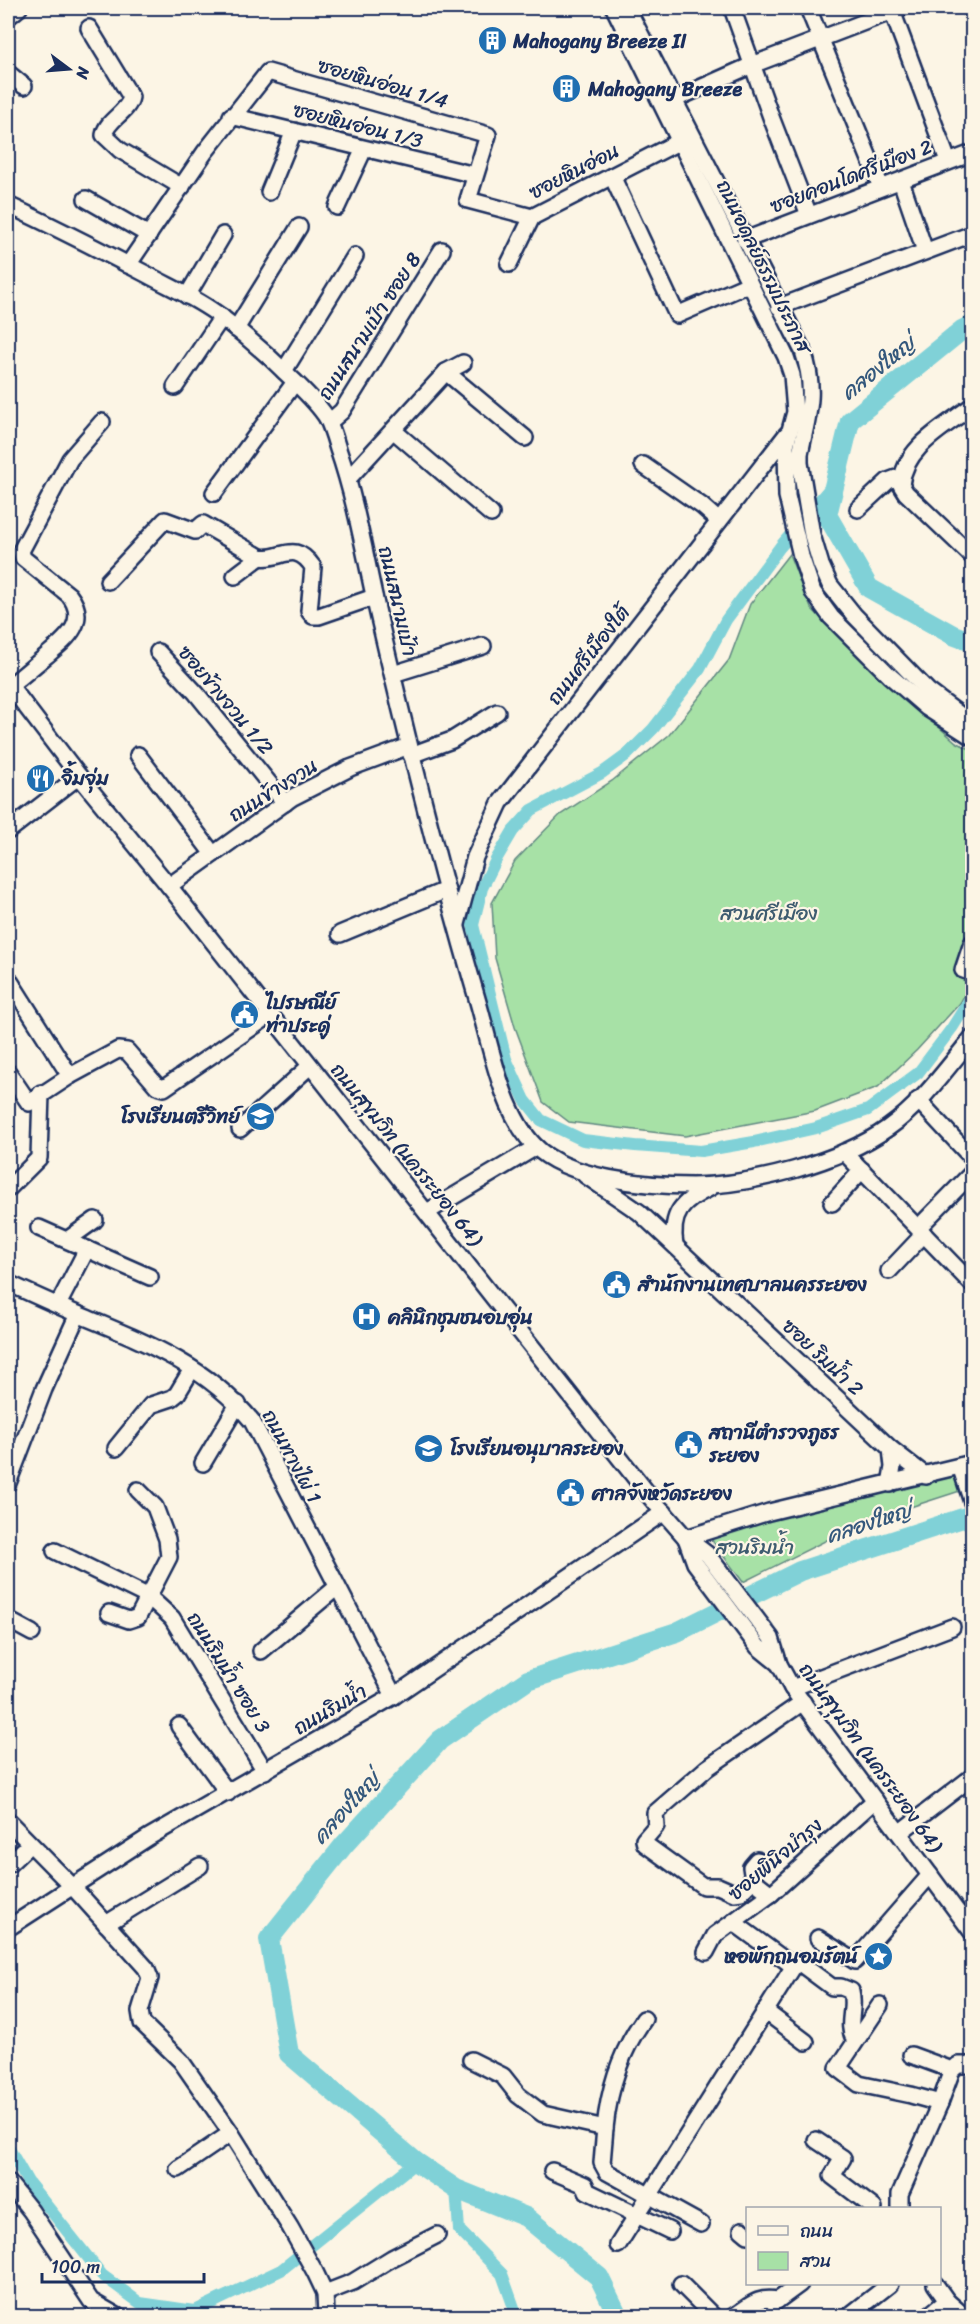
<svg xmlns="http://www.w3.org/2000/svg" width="980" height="2324" font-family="Sriracha,'Playpen Sans Thai',sans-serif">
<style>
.green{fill:#a7e1a6;stroke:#618882;stroke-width:1.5}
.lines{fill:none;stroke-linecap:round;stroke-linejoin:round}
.canal{stroke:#80d1d7;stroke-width:12}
.river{stroke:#80d1d7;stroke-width:20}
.minor-casing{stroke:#1b2f5e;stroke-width:20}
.minor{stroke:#fcf5e5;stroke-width:15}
.labels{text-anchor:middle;stroke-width:4.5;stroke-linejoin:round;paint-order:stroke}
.poi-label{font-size:20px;font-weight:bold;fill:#1b2f5e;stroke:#fcf5e5;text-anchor:start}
.street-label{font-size:20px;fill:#1b2f5e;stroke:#fcf5e5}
.park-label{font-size:20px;fill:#3e5c70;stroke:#fcf5e5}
.water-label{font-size:21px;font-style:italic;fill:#34587c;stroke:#fcf5e5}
</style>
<rect width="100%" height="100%" fill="#fcf5e5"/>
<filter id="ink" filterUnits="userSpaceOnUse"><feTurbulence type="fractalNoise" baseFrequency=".0167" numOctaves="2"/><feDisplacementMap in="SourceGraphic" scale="12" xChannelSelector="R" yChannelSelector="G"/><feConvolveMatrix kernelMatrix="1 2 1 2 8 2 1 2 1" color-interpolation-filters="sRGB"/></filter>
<g filter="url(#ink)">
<g class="green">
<polygon points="789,554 811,608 863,660 956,742 972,750 972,981 960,1003 917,1050 878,1087 815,1111 685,1136 569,1122 543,1102 515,1027 495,958 492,903 515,861 560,815 612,781 669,735 729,660 750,604"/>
<polygon points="957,1471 963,1490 861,1523 743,1582 708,1535"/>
</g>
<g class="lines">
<g class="canal">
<polyline points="836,481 780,547 726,620 700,669 653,729 628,754 602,773 532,810 513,831 497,858 482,888 473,925 506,1059 525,1100 541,1120 583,1140 635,1146 701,1151 754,1142 816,1128 868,1110 918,1073 952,1028 972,996"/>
<polyline points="8,2147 28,2182 102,2275 140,2303 195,2311 281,2270 416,2162"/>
<polyline points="456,2189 459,2230 502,2274 517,2316"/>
</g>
<g class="river">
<polyline points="972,325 962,330 850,421 827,515 869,588 953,635 972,642"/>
<polyline points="618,2316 599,2277 526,2217 456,2189 416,2162 289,2054 269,1939 344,1845 440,1740 528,1680 677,1632 800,1571 972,1515"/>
</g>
<defs>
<g id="minor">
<polyline points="614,8 786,357 792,375 795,412 786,445 787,496 801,556 813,592 831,617 890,676 927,708 972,737"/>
<path d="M627 8 803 351C817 393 808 413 800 454V463L812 535 821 565 830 585 854 615 928 691 960 715 972 720"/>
<polyline points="732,8 771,117 809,215"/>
<polyline points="808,8 881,187"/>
<polyline points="891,8 948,161"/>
<polyline points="971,8 972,12"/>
<polyline points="8,17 19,8"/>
<path d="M89 28 131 97C128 113 107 119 104 135L120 150 182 187"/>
<polyline points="8,73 24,86"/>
<polyline points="673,100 752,65 901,8"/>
<polyline points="231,116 475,175"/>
<polyline points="612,176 677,315 749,284"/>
<polyline points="901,181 925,251"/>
<polyline points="269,192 294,131"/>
<polyline points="86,199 149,235"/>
<path d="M8 205C55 227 102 251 148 275 172 288 198 299 220 316 244 334 267 354 288 375 302 389 317 402 327 418 332 428 335 439 338 449 357 504 366 562 379 618 409 747 441 875 478 1002 491 1047 502 1113 535 1146 567 1179 649 1186 692 1186 752 1185 839 1163 888 1128 921 1105 947 1068 972 1038"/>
<polyline points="337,207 364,149"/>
<polyline points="745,240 972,153"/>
<polyline points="509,264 532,217"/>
<polyline points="128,265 205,152 268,72 488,135 468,200 532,217 688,137"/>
<polyline points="187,296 223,235"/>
<polyline points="779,307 972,234"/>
<polyline points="236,329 299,227"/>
<polyline points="284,371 355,256"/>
<polyline points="446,372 525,438"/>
<polyline points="175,387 222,317"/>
<path d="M972 406C945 427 904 447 901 485L906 493 972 556"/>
<polyline points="328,420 334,418 342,411 442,250"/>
<polyline points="394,431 491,514"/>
<polyline points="643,465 702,506 719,521"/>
<polyline points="348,479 446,372 463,363"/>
<polyline points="214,493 295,382"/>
<polyline points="858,509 888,481 896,478 901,480"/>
<polyline points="235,576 260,557"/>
<path d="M108 581 165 520 195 531 203 524 260 557C281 561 294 539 313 567L309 611 313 616H319L374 597"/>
<polyline points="158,652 196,693 285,803"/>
<polyline points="393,674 483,646"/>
<polyline points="8,683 79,776 169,886 652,1499 686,1538 707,1554 771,1638 779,1664 792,1688 972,1932"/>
<path d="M10 686C22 676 34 666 46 656 65 640 90 622 69 595L23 558 21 551 70 459 102 422"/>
<polyline points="138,755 213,854"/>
<polyline points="411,755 452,740 497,712"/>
<polyline points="8,831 79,776"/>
<polyline points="169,886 293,797 350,768 409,746"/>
<polyline points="457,924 475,857 500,803 787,434"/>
<polyline points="340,934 446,890"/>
<polyline points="972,943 963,970 972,973"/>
<polyline points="8,978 70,1076"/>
<polyline points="8,1072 29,1103 70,1076 118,1050 127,1051 157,1086 164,1088 270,1015"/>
<polyline points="918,1100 972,1158"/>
<polyline points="240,1129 310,1066"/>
<polyline points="844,1152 972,1284"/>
<polyline points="585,1175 639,1212 891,1449 926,1476"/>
<polyline points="8,1189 39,1158 41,1093"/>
<polyline points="832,1203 862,1170"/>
<polyline points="427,1212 536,1147"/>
<polyline points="39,1228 150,1277"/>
<polyline points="918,1228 972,1173"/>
<polyline points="67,1240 95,1220"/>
<path d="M675 1245C670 1214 682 1201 710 1188"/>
<polyline points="889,1271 924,1234"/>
<path d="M8 1283C34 1295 60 1307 87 1318 150 1344 207 1367 252 1421L394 1696"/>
<polyline points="58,1305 87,1249"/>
<polyline points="116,1448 151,1405 172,1398 177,1394 192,1369"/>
<polyline points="203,1463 238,1404"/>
<polyline points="960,1466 972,1502"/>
<polyline points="8,1483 44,1389 78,1314"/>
<polyline points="890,1484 893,1467 891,1449"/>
<polyline points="686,1538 769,1512 972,1463"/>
<polyline points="686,1538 695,1563 758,1647 779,1664"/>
<polyline points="55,1551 149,1597 172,1618 265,1771"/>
<polyline points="109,1613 129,1620 138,1617 169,1557 167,1539 155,1507 138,1490"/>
<polyline points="8,1620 32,1633"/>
<polyline points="261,1651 337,1587"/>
<polyline points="792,1688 952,1627"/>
<polyline points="179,1726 228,1793"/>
<polyline points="8,1821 73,1887 146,1968 150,1978 140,2011 142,2023 181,2061 231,2133 178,2169"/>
<polyline points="899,1833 972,1777"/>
<polyline points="8,1865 30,1844"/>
<polyline points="753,1880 751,1867 757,1860"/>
<polyline points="771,1894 753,1880 741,1892 734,1893 718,1886 703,1886 645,1844 644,1840 656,1826 655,1813 707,1768 803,1702"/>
<polyline points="733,1922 793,1966"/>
<polyline points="106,1924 200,1866"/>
<polyline points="8,1928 149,1837 394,1696 664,1512"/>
<polyline points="818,1938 855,1961 930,1875"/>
<polyline points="706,1952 715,1935 771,1894 875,1800"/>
<polyline points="880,2005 838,2068 859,2084 911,2095 940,2103"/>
<polyline points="765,2011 806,2042"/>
<polyline points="911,2055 952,2070"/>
<polyline points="471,2060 503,2076 518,2095 543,2114 605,2128 602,2163 607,2172 701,2224"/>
<path d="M605 2128C609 2089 620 2052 644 2019"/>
<polyline points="231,2133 290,2227 315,2272 325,2293 326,2316"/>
<polyline points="816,2140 843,2158 832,2176 874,2208"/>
<polyline points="552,2171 585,2185 587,2191 670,2231"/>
<polyline points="8,2182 31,2211 91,2301 117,2316"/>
<polyline points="900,2208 900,2194 940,2103 952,2070 958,2065 972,2065"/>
<polyline points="742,2230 748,2235"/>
<path d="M618 2245 797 1961 832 1987H841L851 1991C856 2011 845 2023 855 2041"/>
<polyline points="681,2284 713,2316"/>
<polyline points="935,2284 947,2301 964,2316"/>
<polyline points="325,2293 353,2282 392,2258 437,2235"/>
<polyline points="774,2303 800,2284"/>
<path d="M734 2316C750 2306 757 2296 778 2300"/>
<polyline points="849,2316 890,2284"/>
<polyline points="928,2316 947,2301"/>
</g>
</defs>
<use href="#minor" class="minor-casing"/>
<use href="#minor" class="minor"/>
</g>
</g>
<defs>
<symbol id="building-disc" viewBox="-11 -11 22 22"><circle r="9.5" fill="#1f6fb2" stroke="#fcf5e5"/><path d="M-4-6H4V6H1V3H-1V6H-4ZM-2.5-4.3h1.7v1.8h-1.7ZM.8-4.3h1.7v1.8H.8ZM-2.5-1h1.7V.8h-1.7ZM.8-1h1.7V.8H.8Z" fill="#fff"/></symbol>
<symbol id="restaurant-disc" viewBox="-11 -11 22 22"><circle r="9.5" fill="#1f6fb2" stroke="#fcf5e5"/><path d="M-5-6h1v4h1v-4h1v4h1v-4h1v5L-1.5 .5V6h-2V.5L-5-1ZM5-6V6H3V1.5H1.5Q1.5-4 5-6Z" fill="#fff"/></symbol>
<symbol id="civic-disc" viewBox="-11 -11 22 22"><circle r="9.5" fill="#1f6fb2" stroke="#fcf5e5"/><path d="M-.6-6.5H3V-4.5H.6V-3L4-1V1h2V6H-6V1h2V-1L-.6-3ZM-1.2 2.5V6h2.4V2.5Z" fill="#fff"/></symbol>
<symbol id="school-disc" viewBox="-11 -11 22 22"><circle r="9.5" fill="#1f6fb2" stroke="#fcf5e5"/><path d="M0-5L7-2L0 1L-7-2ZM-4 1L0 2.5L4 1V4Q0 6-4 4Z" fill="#fff"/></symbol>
<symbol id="hospital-disc" viewBox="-11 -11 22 22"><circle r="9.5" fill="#1f6fb2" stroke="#fcf5e5"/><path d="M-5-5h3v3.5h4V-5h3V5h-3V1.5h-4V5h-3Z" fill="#fff"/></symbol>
<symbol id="sight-disc" viewBox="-11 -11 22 22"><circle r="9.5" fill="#1f6fb2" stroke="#fcf5e5"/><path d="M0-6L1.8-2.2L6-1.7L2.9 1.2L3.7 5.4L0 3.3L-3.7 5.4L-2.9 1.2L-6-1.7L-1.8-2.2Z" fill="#fff"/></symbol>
</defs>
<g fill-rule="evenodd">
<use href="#building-disc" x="476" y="24" width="33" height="33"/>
<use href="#building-disc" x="550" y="72" width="33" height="33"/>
<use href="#restaurant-disc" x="24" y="762" width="33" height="33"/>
<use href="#civic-disc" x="228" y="998" width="33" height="33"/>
<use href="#school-disc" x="244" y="1100" width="33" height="33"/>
<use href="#civic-disc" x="600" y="1268" width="33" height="33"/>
<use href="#hospital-disc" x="350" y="1300" width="33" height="33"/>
<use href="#civic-disc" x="672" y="1428" width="33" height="33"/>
<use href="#school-disc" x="412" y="1432" width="33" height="33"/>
<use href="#civic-disc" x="554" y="1476" width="33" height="33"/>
<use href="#sight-disc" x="862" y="1940" width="33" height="33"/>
</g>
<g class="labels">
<g class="poi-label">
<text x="513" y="48">Mahogany Breeze II</text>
<text x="588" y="96">Mahogany Breeze</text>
<text x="61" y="785">จิ้มจุ่ม</text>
<text x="266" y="1009">ไปรษณีย์<tspan x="266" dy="23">ท่าประดู่</tspan></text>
<text x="240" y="1123" text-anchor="end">โรงเรียนตรีวิทย์</text>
<text x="638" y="1291">สำนักงานเทศบาลนครระยอง</text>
<text x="388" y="1324">คลินิกชุมชนอบอุ่น</text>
<text x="709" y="1439">สถานีตำรวจภูธร<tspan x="709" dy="23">ระยอง</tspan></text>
<text x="450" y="1455">โรงเรียนอนุบาลระยอง</text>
<text x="592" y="1500">ศาลจังหวัดระยอง</text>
<text x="858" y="1963" text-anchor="end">หอพักถนอมรัตน์</text>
</g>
<g class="street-label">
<text transform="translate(383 83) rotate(16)" y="7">ซอยหินอ่อน 1/4</text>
<text transform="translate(358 125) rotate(14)" y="7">ซอยหินอ่อน 1/3</text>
<text transform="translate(574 171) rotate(-27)" y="7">ซอยหินอ่อน</text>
<text transform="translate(851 176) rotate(-21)" y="7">ซอยคอนโดศรีเมือง 2</text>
<text transform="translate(764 266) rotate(64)" y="7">ถนนอดุลย์ธรรมประภาส</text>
<text transform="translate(369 326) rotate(-57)" y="7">ถนนสนามเป้า ซอย 8</text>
<text transform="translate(398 601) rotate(77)" y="7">ถนนสนามเป้า</text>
<text transform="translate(588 655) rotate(-52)" y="7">ถนนศรีเมืองใต้</text>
<text transform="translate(226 700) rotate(50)" y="7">ซอยข้างจวน 1/2</text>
<text transform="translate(273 790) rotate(-32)" y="7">ถนนข้างจวน</text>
<text transform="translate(407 1154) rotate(51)" y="7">ถนนสุขุมวิท (นครระยอง 64)</text>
<text transform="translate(823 1357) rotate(43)" y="7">ซอย ริมน้ำ 2</text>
<text transform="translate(292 1456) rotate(62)" y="7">ถนนทางไผ่ 1</text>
<text transform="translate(229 1672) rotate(58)" y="7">ถนนริมน้ำ ซอย 3</text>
<text transform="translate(330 1709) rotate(-30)" y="7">ถนนริมน้ำ</text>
<text transform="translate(871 1757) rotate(54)" y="7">ถนนสุขุมวิท (นครระยอง 64)</text>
<text transform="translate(775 1859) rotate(-40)" y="7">ซอยพินิจบำรุง</text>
</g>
<g class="park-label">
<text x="769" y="920">สวนศรีเมือง</text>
<text x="755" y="1554">สวนริมน้ำ</text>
</g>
<g class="water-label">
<text transform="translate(878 368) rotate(-39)" y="7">คลองใหญ่</text>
<text transform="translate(869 1523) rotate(-18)" y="7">คลองใหญ่</text>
<text transform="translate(346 1808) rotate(-48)" y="7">คลองใหญ่</text>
</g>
</g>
<rect width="980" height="2324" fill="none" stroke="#fcf5e5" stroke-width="30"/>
<rect x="15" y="15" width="950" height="2294" fill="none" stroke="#1b2f5e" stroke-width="2" filter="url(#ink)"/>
<rect x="746" y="2207" width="195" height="78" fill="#fcf5e5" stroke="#a2a6af" stroke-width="1.5"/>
<rect x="758" y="2226" width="30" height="9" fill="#fcf5e5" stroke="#a2a6af" stroke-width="1.5"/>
<text x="800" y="2237" font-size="18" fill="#1b2f5e">ถนน</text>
<rect x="758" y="2252" width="30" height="18" fill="#a7e1a6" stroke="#a2a6af" stroke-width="1.5"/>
<text x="800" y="2267" font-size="18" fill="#1b2f5e">สวน</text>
<g transform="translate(69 69) rotate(106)" stroke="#fcf5e5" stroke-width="4.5" paint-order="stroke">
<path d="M0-4.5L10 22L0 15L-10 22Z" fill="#1b2f5e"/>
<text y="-9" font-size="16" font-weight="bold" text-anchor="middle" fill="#1b2f5e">N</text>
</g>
<path d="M42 2273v9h162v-9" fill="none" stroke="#1b2f5e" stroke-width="3"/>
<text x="51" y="2273" font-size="18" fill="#1b2f5e" stroke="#fcf5e5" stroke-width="4.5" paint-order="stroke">100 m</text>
</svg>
